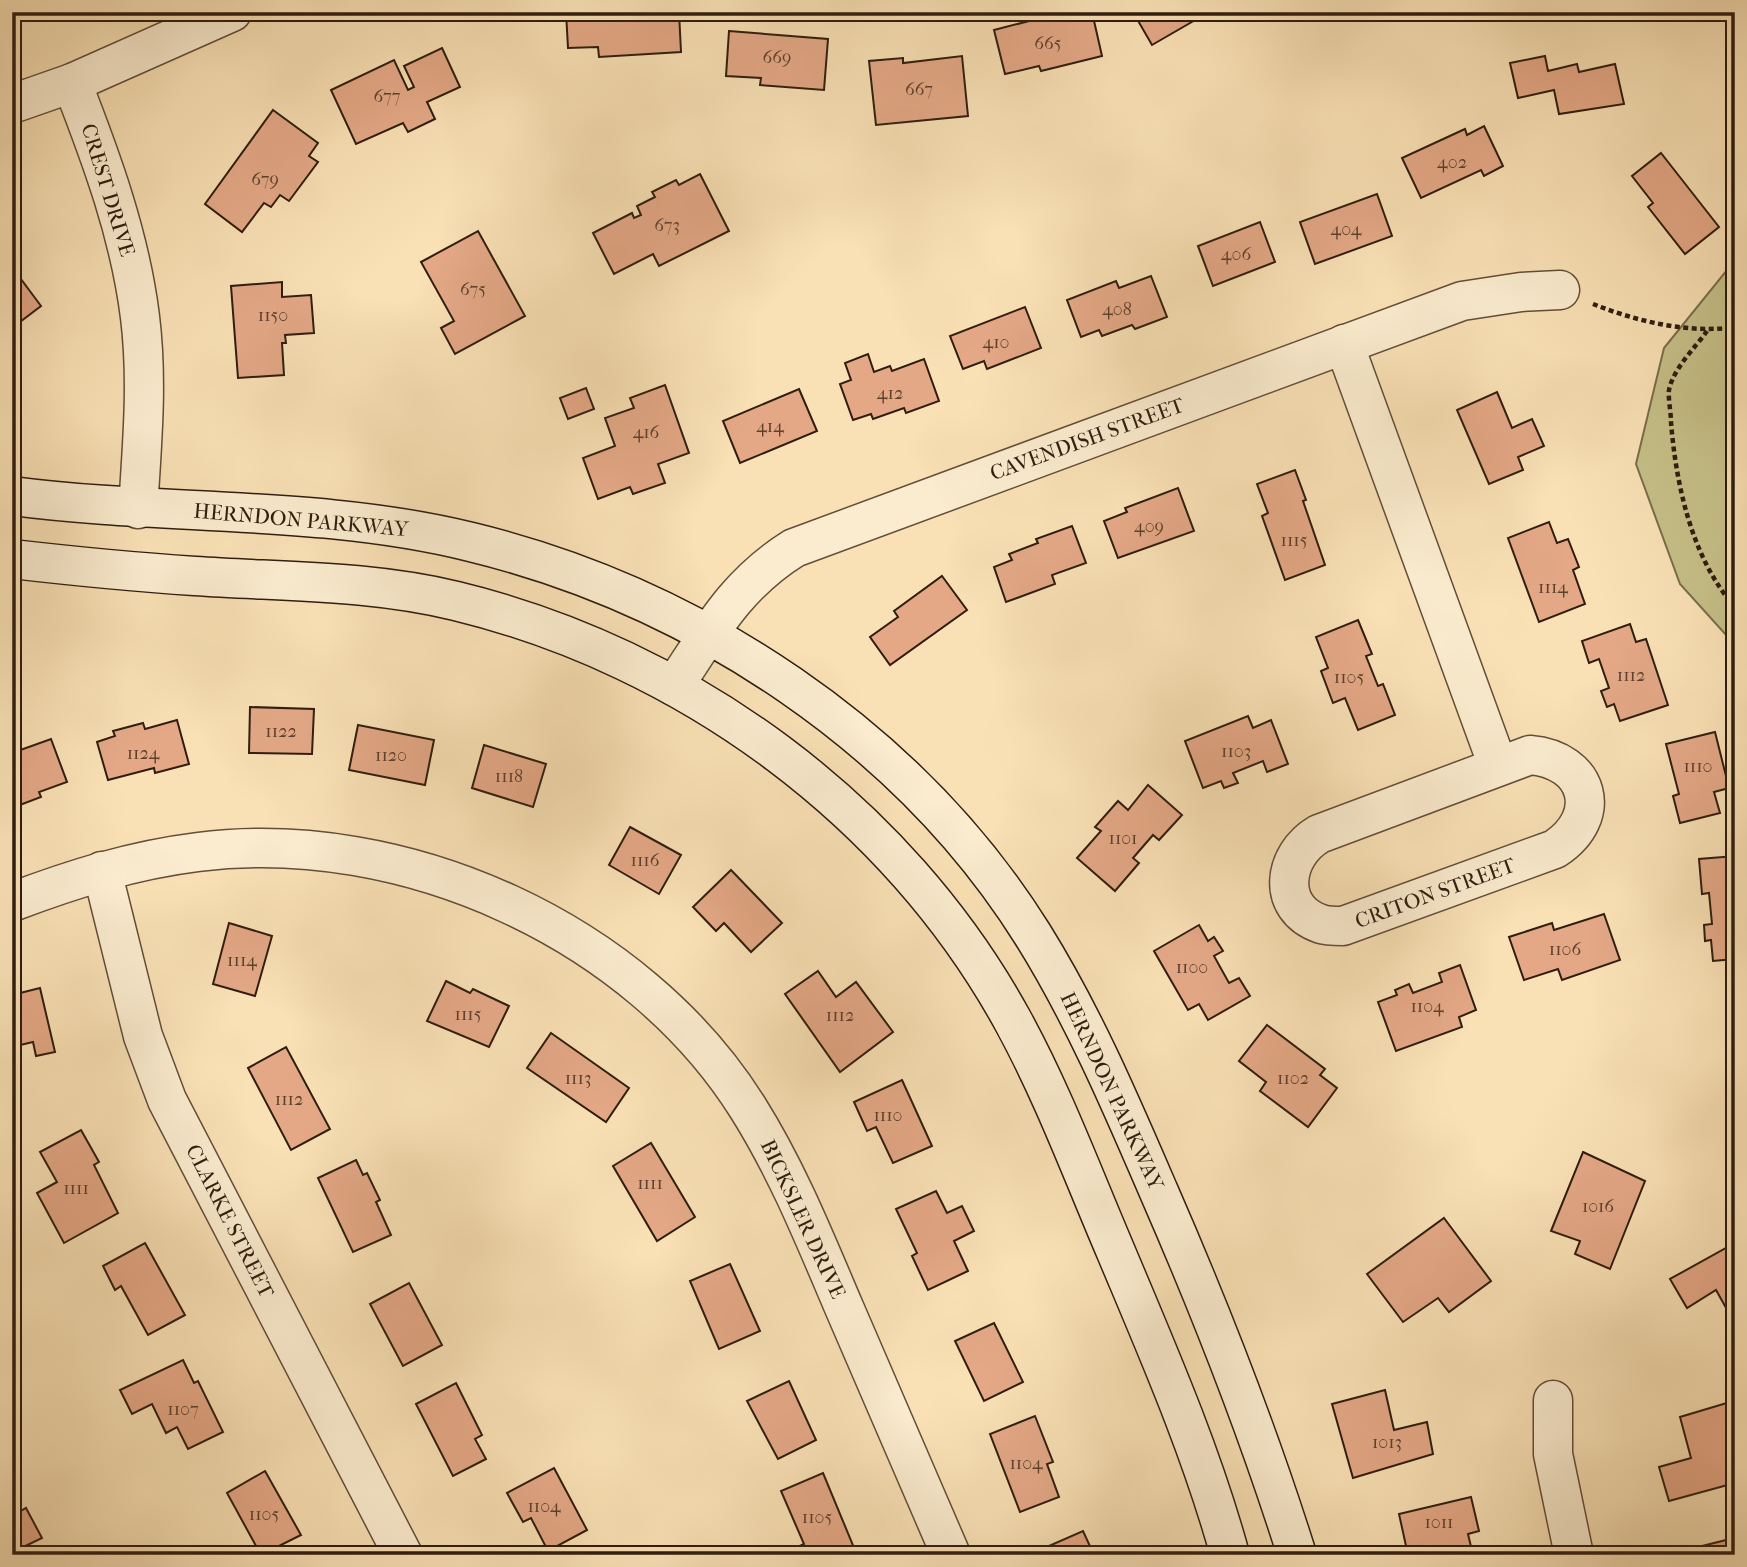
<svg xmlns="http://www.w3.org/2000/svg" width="1747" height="1567" font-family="'IM FELL French Canon',serif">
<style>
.green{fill:#c6c088;stroke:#7a6e4c;stroke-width:2}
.building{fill:#e4a886;stroke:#2f1d10;stroke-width:2}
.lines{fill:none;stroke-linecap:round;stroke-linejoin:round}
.street-casing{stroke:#624e39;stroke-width:41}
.secondary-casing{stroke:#2f1d10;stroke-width:41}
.path{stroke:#2f1d10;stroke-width:4.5;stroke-dasharray:5 3.5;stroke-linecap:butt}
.street{stroke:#fbeccf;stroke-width:38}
.secondary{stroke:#fbeccf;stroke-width:38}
.labels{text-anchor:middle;stroke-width:7;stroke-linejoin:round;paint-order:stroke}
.number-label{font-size:18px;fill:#5c402e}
.street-label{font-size:21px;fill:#2f1d10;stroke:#fbeccf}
</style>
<rect width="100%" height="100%" fill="#f9e1b5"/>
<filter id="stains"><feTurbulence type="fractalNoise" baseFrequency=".00286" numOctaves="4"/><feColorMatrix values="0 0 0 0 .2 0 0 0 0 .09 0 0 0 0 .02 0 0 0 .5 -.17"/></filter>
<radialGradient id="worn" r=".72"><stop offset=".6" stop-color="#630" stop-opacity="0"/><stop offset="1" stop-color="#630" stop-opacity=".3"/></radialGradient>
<polygon class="green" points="1735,260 1735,645 1680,584 1636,464 1664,348"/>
<g class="building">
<polygon points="566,12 679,12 681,52 599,57 598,47 568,48"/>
<polygon points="1064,12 1092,12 1102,56 1041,71 1039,66 1005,74 994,30"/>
<polygon points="1133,12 1209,12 1152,45"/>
<polygon points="729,31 828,39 824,90 760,85 761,78 726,76"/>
<polygon points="442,48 460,87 427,102 435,119 408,132 403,123 356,144 331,90 394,60 408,90 414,87 404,66"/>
<polygon points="962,56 968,116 876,125 869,61 903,58 903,63"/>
<polygon points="1545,56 1548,71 1577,64 1579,72 1615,64 1624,104 1559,114 1554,90 1518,98 1510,63"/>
<polygon points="273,110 318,143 309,156 318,162 289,201 280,195 271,207 264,203 242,232 205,204"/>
<polygon points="1484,126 1503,166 1484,176 1481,170 1421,198 1402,158 1465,129 1467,135"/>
<polygon points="1661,153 1719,227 1685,254 1648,207 1653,203 1632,176"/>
<polygon points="700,174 729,231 659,266 653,254 614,274 593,233 632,213 634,218 641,215 637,206 655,197 652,192 676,180 679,185"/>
<polygon points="1377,194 1392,236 1315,264 1300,222"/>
<polygon points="1260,222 1275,262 1213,286 1198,246"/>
<polygon points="478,231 525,316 455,354 441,328 454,321 421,262"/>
<polygon points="12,267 41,306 12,328"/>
<polygon points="1151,276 1167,317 1135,329 1132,325 1102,336 1099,330 1081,337 1067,300 1116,281 1119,288"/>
<polygon points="282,282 282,297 311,295 314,333 285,335 286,343 282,343 284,375 238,378 231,286"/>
<polygon points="1025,307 1041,348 987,369 984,361 963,369 950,336"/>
<polygon points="868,354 874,372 890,366 892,371 924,359 939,401 906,413 904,408 873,419 871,414 853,420 840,384 851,380 845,363"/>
<polygon points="665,385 689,453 658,464 665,483 633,494 630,487 598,499 583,458 615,446 605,418 634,408 630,398"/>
<polygon points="586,388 594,409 568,419 560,398"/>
<polygon points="799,389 817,431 740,463 723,421"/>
<polygon points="1497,392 1512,428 1532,419 1544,446 1518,457 1523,470 1489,484 1457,410"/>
<polygon points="1295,470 1306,500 1303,501 1325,565 1285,580 1262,516 1268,513 1257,484"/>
<polygon points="1178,488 1194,531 1118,558 1104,521 1127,512 1125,508"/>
<polygon points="1549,522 1557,543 1568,539 1579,567 1573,570 1585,604 1539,622 1508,538"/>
<polygon points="1072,526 1086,563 1052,575 1055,584 1006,602 994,567 1012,560 1009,554 1038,543 1036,539"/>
<polygon points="942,576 967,610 890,665 870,637 898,617 894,611"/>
<polygon points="1358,620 1372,654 1366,656 1378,686 1383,684 1395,715 1358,730 1345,698 1333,703 1321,671 1328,668 1316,637"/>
<polygon points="1630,624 1636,642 1646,639 1668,705 1620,721 1614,704 1607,707 1601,691 1609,688 1599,659 1589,663 1582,641"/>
<polygon points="250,707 314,709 312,754 249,753"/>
<polygon points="1248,716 1253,728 1271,720 1288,764 1267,772 1263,761 1233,773 1238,783 1224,788 1221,781 1203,788 1185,741"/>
<polygon points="177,720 189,764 155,773 154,768 108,780 97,742 115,736 113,731 143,723 145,729"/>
<polygon points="358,725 434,740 425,785 349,770"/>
<polygon points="1715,732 1729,788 1714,792 1720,813 1680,823 1673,796 1679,794 1666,744"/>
<polygon points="51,739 67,782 39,792 41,797 12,808 12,753"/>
<polygon points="484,745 546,764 533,807 472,788"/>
<polygon points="1148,785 1182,815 1159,840 1153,835 1133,858 1139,863 1115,891 1077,858 1101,831 1095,827 1118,801 1128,810"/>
<polygon points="630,827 681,855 659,894 609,865"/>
<polygon points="1735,856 1735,959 1713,961 1711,940 1705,941 1704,925 1712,924 1709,893 1702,894 1699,859"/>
<polygon points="731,870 782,923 751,952 724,923 716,931 693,907"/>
<polygon points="1604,914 1620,960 1562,980 1558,969 1524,980 1509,937 1552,923 1554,930"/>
<polygon points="229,923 272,936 255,996 213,984"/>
<polygon points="1199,925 1208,941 1214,937 1223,951 1214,956 1229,983 1239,978 1250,996 1208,1020 1199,1004 1188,1010 1154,951"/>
<polygon points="1460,965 1476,1010 1459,1017 1462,1027 1396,1051 1378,1002 1397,995 1395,990 1409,984 1413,993 1442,982 1439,973"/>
<polygon points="818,971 836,997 856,982 893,1032 840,1072 785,994"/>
<polygon points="446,981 470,993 473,989 509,1006 489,1047 427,1021"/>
<polygon points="40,988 55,1052 36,1056 33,1042 12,1047 12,995"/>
<polygon points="1267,1025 1325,1069 1320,1075 1337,1088 1308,1127 1260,1091 1266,1082 1239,1061"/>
<polygon points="551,1033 629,1088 606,1122 527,1068"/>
<polygon points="286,1047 330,1129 291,1150 248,1068"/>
<polygon points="902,1080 932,1146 893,1163 876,1127 867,1131 854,1102"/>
<polygon points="81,1130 99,1162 94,1165 118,1213 64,1243 37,1193 57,1182 40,1152"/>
<polygon points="651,1143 695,1217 657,1241 613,1166"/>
<polygon points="1583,1152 1645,1181 1610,1269 1575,1254 1580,1241 1551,1231"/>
<polygon points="356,1160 363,1175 367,1173 380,1200 376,1202 391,1235 353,1252 318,1178"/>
<polygon points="936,1191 947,1213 962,1206 974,1231 954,1241 968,1271 928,1290 912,1256 917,1253 896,1209"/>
<polygon points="1444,1218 1491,1281 1449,1312 1438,1298 1403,1322 1367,1274"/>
<polygon points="145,1243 185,1315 148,1335 121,1286 115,1290 103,1266"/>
<polygon points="1735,1243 1735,1324 1716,1290 1687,1308 1670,1279"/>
<polygon points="730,1264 760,1331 719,1349 690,1281"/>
<polygon points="409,1283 442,1345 403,1366 370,1304"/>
<polygon points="994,1323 1023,1382 984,1401 955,1341"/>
<polygon points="183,1360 194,1383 198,1381 223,1432 188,1449 177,1427 166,1433 152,1404 132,1414 120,1390"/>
<polygon points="789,1381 816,1440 778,1459 747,1401"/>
<polygon points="456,1383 482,1435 475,1439 486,1459 453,1476 416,1404"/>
<polygon points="1385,1390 1394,1430 1427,1422 1433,1454 1353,1478 1332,1404"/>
<polygon points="1730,1402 1735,1420 1735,1483 1669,1501 1659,1467 1691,1458 1680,1417"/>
<polygon points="1035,1416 1053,1462 1047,1464 1059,1497 1020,1512 990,1434"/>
<polygon points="554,1468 587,1530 548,1551 531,1518 523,1522 507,1493"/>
<polygon points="265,1471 301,1535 261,1555 227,1493"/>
<polygon points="823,1473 857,1555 780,1555 804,1544 781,1491"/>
<polygon points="1471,1497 1479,1531 1468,1534 1473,1555 1408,1555 1399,1514"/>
<polygon points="26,1508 42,1538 19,1549 22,1555 12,1555 12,1516"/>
<polygon points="1083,1531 1094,1555 1045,1555 1042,1549"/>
<polygon points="1730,1539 1733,1555 1670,1554"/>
</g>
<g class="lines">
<defs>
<g id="street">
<path d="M72 83C102 160 130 236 140 317 148 381 142 445 138 509"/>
<polyline points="12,104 72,83 232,12"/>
<polyline points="1344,344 1498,766"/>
<path d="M674 686C711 631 736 584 794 548L1462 301 1521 292 1560 290"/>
<path d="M1530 755C1589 760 1605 816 1555 849L1343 926C1336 926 1327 926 1321 924 1275 908 1283 855 1319 834Z"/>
<polyline points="102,871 143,1036 167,1100 403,1555"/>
<path d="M12 902C73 879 133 860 198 852 404 826 637 931 748 1108 787 1170 814 1237 843 1305 879 1388 915 1471 951 1555"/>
<polyline points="1553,1400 1553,1454 1574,1555"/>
</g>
<g id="secondary">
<path d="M12 496C165 516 322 505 471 542 696 597 909 737 1033 935 1084 1017 1121 1104 1159 1192 1211 1311 1258 1431 1297 1555"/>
<path d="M12 559C73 566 134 572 195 576 283 582 370 580 456 601 687 657 898 811 1013 1021 1053 1094 1083 1175 1116 1252 1158 1352 1201 1450 1230 1555"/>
</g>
</defs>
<use href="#street" class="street-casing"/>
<use href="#secondary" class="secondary-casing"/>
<g class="path">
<path d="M1593 304C1636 321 1688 334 1735 327"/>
<path d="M1707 331C1695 348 1673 369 1669 390 1668 399 1671 412 1671 422 1676 485 1692 559 1735 607"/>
</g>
<use href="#street" class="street"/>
<use href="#secondary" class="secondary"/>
</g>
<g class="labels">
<g class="number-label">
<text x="1048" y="49">665</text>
<text x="777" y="63">669</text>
<text x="919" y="95">667</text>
<text x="387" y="102">677</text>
<text x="1452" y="168">402</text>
<text x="265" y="185">679</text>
<text x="667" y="231">673</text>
<text x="1346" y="235">404</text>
<text x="1236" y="260">406</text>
<text x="473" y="295">675</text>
<text x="1117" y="315">408</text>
<text x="273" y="321">1150</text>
<text x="996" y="348">410</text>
<text x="890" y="399">412</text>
<text x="770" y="432">414</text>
<text x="646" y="438">416</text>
<text x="1149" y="532">409</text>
<text x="1294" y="546">1115</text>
<text x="1553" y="593">1114</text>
<text x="1631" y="681">1112</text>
<text x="1349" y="683">1105</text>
<text x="281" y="737">1122</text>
<text x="1236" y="757">1103</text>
<text x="143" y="759">1124</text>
<text x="391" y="761">1120</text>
<text x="1698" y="772">1110</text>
<text x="509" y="782">1118</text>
<text x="1123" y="844">1101</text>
<text x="645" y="866">1116</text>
<text x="1565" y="955">1106</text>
<text x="242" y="966">1114</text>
<text x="1192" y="973">1100</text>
<text x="1427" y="1012">1104</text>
<text x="468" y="1020">1115</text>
<text x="840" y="1021">1112</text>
<text x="578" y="1084">1113</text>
<text x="1293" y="1084">1102</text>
<text x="289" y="1105">1112</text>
<text x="888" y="1121">1110</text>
<text x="650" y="1189">1111</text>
<text x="76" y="1194">1111</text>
<text x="1598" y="1212">1016</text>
<text x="183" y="1415">1107</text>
<text x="1387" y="1448">1013</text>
<text x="1026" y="1469">1104</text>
<text x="544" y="1512">1104</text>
<text x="264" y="1520">1105</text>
<text x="817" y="1523">1105</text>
<text x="1439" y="1528">1011</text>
</g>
<g class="street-label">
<text transform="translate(108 190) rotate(73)" y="7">CREST DRIVE</text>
<text transform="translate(1087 439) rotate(-20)" y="7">CAVENDISH STREET</text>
<text transform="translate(301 520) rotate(5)" y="7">HERNDON PARKWAY</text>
<text transform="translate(1435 893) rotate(-20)" y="7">CRITON STREET</text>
<text transform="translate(1112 1091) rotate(65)" y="7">HERNDON PARKWAY</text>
<text transform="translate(803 1219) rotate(65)" y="7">BICKSLER DRIVE</text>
<text transform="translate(230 1221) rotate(63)" y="7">CLARKE STREET</text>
</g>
</g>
<rect width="1747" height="1567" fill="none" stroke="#f9e1b5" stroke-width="42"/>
<rect x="14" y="14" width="1719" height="1539" fill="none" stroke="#2f1d10" stroke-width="3.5"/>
<rect x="21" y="21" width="1705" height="1525" fill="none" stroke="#2f1d10" stroke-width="2"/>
<rect width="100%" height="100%" filter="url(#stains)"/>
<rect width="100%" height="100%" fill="url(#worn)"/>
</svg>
